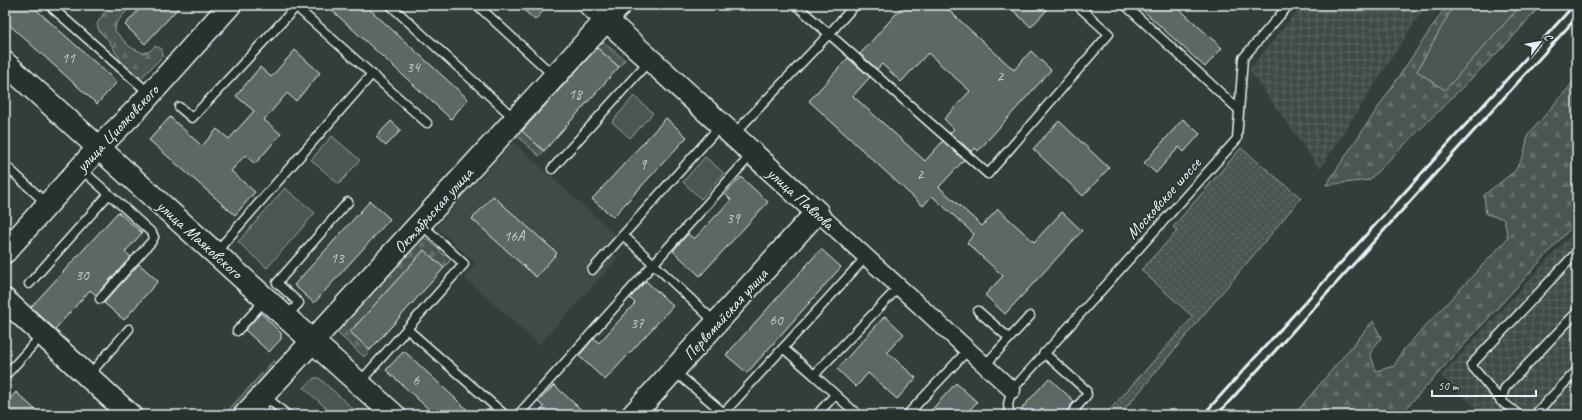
<svg xmlns="http://www.w3.org/2000/svg" width="1582" height="420" font-family="Caveat,sans-serif">
<style>
.built{fill:#3f4b46}
.industrial{fill:url(#industrial-grid)}
.grass{fill:url(#grass-dots);stroke:#98a4a4}
.forest{fill:url(#forest-firs);stroke:#98a4a4}
.park{fill:#495651;stroke:#98a4a4}
.building{fill:#5c6865;stroke:#e8f1f8}
.lines{fill:none;stroke-linecap:round;stroke-linejoin:round}
.lane-casing{stroke:#e8f1f8;stroke-width:11}
.street-casing{stroke:#e8f1f8;stroke-width:19}
.secondary-casing{stroke:#e8f1f8;stroke-width:25}
.lane{stroke:#26332d;stroke-width:8}
.street{stroke:#26332d;stroke-width:16}
.secondary{stroke:#26332d;stroke-width:22}
.rail{stroke:#e8f1f8;stroke-width:3}
.labels{text-anchor:middle;stroke-width:3;stroke-linejoin:round;paint-order:stroke}
.number-label{font-size:15px;fill:#c5cfd3}
.street-label{font-size:17px;fill:#e8f1f8;stroke:#26332d}
</style>
<defs>
<pattern id="industrial-grid" width="8" height="8" patternUnits="userSpaceOnUse"><rect width="8" height="8" fill="#3f4b46"/><path d="M0 4h8M4 0v8" fill="none" stroke="#5b6561"/></pattern>
<pattern id="grass-dots" width="8" height="8" patternUnits="userSpaceOnUse"><rect width="8" height="8" fill="#495651"/><path d="M2 2h.1M6 6h.1" fill="none" stroke="#636f6b" stroke-width="1.8" stroke-linecap="round"/></pattern>
<pattern id="forest-firs" width="22" height="20" patternUnits="userSpaceOnUse"><rect width="22" height="20" fill="#495651"/><path d="M5 1l3.5 6h-7zM16 11l3.5 6h-7z" fill="#636f6b"/></pattern>
</defs>
<rect width="100%" height="100%" fill="#323e39"/>
<filter id="ink" filterUnits="userSpaceOnUse"><feTurbulence type="fractalNoise" baseFrequency=".025" numOctaves="2"/><feDisplacementMap in="SourceGraphic" scale="8" xChannelSelector="R" yChannelSelector="G"/><feConvolveMatrix kernelMatrix="1 2 1 2 8 2 1 2 1" color-interpolation-filters="sRGB"/></filter>
<g filter="url(#ink)">
<polygon class="built" points="513,142 617,236 607,248 618,258 539,345 464,277 476,263 436,227"/>
<g class="industrial">
<polygon points="1302,5 1426,5 1320,169 1249,70"/>
<polygon points="1577,228 1577,400 1564,415 1484,415 1441,376"/>
</g>
<g class="grass">
<polygon points="599,39 625,60 619,67 597,48 523,131 544,151 539,156 513,132"/>
<polygon points="1241,148 1301,198 1120,415 1112,415 1108,412 1193,317 1141,270 1177,231 1173,227"/>
<polygon points="274,360 276,370 236,415 224,415"/>
</g>
<g class="forest">
<polygon points="109,5 132,5 116,23 115,31 130,47 143,53 150,51 155,46 162,49 163,56 142,77 135,76 124,66 109,41 99,31 97,24"/>
<polygon points="1447,5 1454,5 1417,71 1445,90 1521,5 1541,5 1512,38 1369,180 1326,185"/>
<polygon points="1577,78 1577,221 1400,415 1294,415 1373,321 1381,338 1370,353 1376,371 1394,366 1404,349 1508,238 1504,219 1486,214 1484,195 1515,171 1524,154 1528,135"/>
<polygon points="421,236 430,241 450,261 364,357 333,329"/>
</g>
<g class="park">
<polygon points="1454,5 1521,5 1445,90 1417,71"/>
<polygon points="634,96 653,113 630,138 612,122"/>
<polygon points="332,136 360,160 339,184 311,160"/>
<polygon points="705,157 724,173 701,199 683,182"/>
<polygon points="285,188 315,213 267,268 238,242"/>
<polygon points="314,378 319,378 360,415 334,415 304,388"/>
</g>
<g class="building">
<polygon points="5,5 31,5 117,82 97,104 5,21"/>
<polygon points="143,5 181,5 145,44 125,25"/>
<polygon points="326,5 365,5 468,99 451,119"/>
<polygon points="518,5 549,5 535,20"/>
<polygon points="904,5 943,5 1014,70 1031,51 1051,70 978,151 975,148 972,152 950,133 954,129 944,119 970,91 928,53 901,82 882,64 877,69 860,54"/>
<polygon points="1007,5 1041,5 1047,10 1031,27"/>
<polygon points="1137,5 1175,5 1222,48 1205,67"/>
<polygon points="597,48 619,67 544,151 522,131"/>
<polygon points="295,50 320,73 296,101 287,93 264,120 281,134 255,164 245,155 231,171 255,192 235,215 149,140 170,117 202,146 217,129 229,139 254,111 236,96 260,67 271,77"/>
<polygon points="848,58 870,77 853,96 925,161 943,141 964,160 939,187 982,226 998,209 1034,242 1062,212 1082,231 1005,314 985,295 1003,276 967,243 974,234 932,196 923,206 809,101"/>
<polygon points="666,118 687,137 613,217 592,199"/>
<polygon points="1183,119 1200,134 1184,152 1179,147 1156,173 1144,163"/>
<polygon points="391,121 401,130 386,146 376,137"/>
<polygon points="1059,121 1109,168 1083,196 1033,149"/>
<polygon points="741,177 768,202 700,276 673,251 688,234 694,239 731,200 725,194"/>
<polygon points="493,196 557,253 536,277 472,219"/>
<polygon points="370,201 390,219 314,303 294,285"/>
<polygon points="118,212 142,233 125,252 131,257 96,295 90,290 55,329 31,307"/>
<polygon points="821,249 841,267 747,373 726,355"/>
<polygon points="424,250 444,268 370,350 350,332"/>
<polygon points="139,264 158,281 124,320 104,303"/>
<polygon points="646,281 673,306 605,380 579,356 594,338 599,343 635,303 630,298"/>
<polygon points="261,313 281,333 281,339 269,352 245,330"/>
<polygon points="885,316 904,334 887,352 916,378 897,399 868,373 856,387 837,369"/>
<polygon points="404,351 414,360 473,415 435,415 386,370"/>
<polygon points="1049,378 1074,401 1065,415 1030,415 1022,408"/>
<polygon points="956,383 977,402 965,415 927,415"/>
<polygon points="554,385 587,415 537,415 544,407 538,402"/>
<polygon points="16,392 41,415 5,415 5,404"/>
</g>
<g class="lines">
<defs>
<g id="lane">
<polyline points="49,5 149,93"/>
<polyline points="294,5 427,123"/>
<polyline points="390,5 515,119"/>
<polyline points="477,5 554,76"/>
<polyline points="855,5 829,34 988,174 1109,34 1077,5"/>
<polyline points="1125,5 1239,110"/>
<polyline points="179,107 192,118 296,7"/>
<polyline points="734,134 829,34 796,5"/>
<polyline points="5,165 47,204"/>
<polyline points="552,169 649,61"/>
<polyline points="623,235 716,323"/>
<polyline points="216,252 372,74"/>
<polyline points="592,270 721,125"/>
<polyline points="29,284 109,194 81,169"/>
<polyline points="100,299 152,241 154,237 152,233 109,194"/>
<polyline points="978,311 1009,338"/>
<polyline points="287,316 299,303 277,283 348,202"/>
<polyline points="407,329 505,415"/>
<polyline points="237,331 266,299"/>
<polyline points="783,348 814,375"/>
<polyline points="1044,353 1086,390 1087,395 1070,415"/>
<polyline points="985,365 1030,316"/>
<polyline points="674,371 724,413"/>
<polyline points="89,375 129,329"/>
<polyline points="5,376 42,335"/>
<polyline points="360,382 464,264 421,224"/>
<polyline points="264,395 287,415"/>
<polyline points="1501,401 1505,388 1577,312"/>
<polyline points="820,411 835,395"/>
<polyline points="518,415 752,154"/>
<polyline points="722,415 866,257"/>
<polyline points="858,415 814,375 899,287"/>
<polyline points="907,415 968,350"/>
<polyline points="1012,415 1009,412 1008,404 1012,390 1237,139 1243,58 1289,5"/>
<polyline points="1519,415 1501,401 1471,365 1577,252"/>
<polyline points="1537,415 1538,411 1577,370"/>
</g>
<polyline id="street" points="817,212 1012,390"/>
<g id="secondary">
<polyline points="590,5 817,212 633,415"/>
<polyline points="5,63 394,415"/>
<polyline points="5,252 99,147 137,109 230,5"/>
<polyline points="5,300 130,415"/>
<polyline points="245,415 620,5"/>
</g>
</defs>
<use href="#lane" class="lane-casing"/>
<use href="#street" class="street-casing"/>
<use href="#secondary" class="secondary-casing"/>
<use href="#lane" class="lane"/>
<use href="#street" class="street"/>
<use href="#secondary" class="secondary"/>
<g class="rail">
<polyline points="1203,415 1574,5"/>
<polyline points="1217,415 1577,17"/>
</g>
</g>
</g>
<g class="labels">
<g class="number-label">
<text x="68" y="63">11</text>
<text x="413" y="72">34</text>
<text x="1000" y="81">2</text>
<text x="575" y="99">18</text>
<text x="643" y="169">9</text>
<text x="920" y="179">2</text>
<text x="733" y="223">39</text>
<text x="514" y="241">16А</text>
<text x="337" y="263">13</text>
<text x="82" y="280">30</text>
<text x="776" y="325">60</text>
<text x="637" y="328">37</text>
<text x="416" y="385">6</text>
</g>
<g class="street-label">
<text transform="translate(117 128) rotate(-47)" y="6">улица Циолковского</text>
<text transform="translate(801 198) rotate(42)" y="6">улица Павлова</text>
<text transform="translate(1163 198) rotate(-48)" y="6">Московское шоссе</text>
<text transform="translate(433 210) rotate(-48)" y="6">Октябрьская улица</text>
<text transform="translate(200 239) rotate(42)" y="6">улица Маяковского</text>
<text transform="translate(725 314) rotate(-48)" y="6">Первомайская улица</text>
</g>
</g>
<rect width="1582" height="420" fill="none" stroke="#26332d" stroke-width="20"/>
<rect x="10" y="10" width="1562" height="400" fill="none" stroke="#e8f1f8" stroke-width="1.5" filter="url(#ink)"/>
<g transform="translate(1540 42) rotate(58)" stroke="#26332d" stroke-width="3" paint-order="stroke">
<path d="M0-3L7 15L0 10L-7 15Z" fill="#e8f1f8"/>
<text y="-6" font-size="11" font-weight="bold" text-anchor="middle" fill="#e8f1f8">С</text>
</g>
<path d="M1432 390v6h104v-6" fill="none" stroke="#e8f1f8" stroke-width="2"/>
<text x="1438" y="390" font-size="12" fill="#e8f1f8" stroke="#26332d" stroke-width="3" paint-order="stroke">50 m</text>
</svg>
